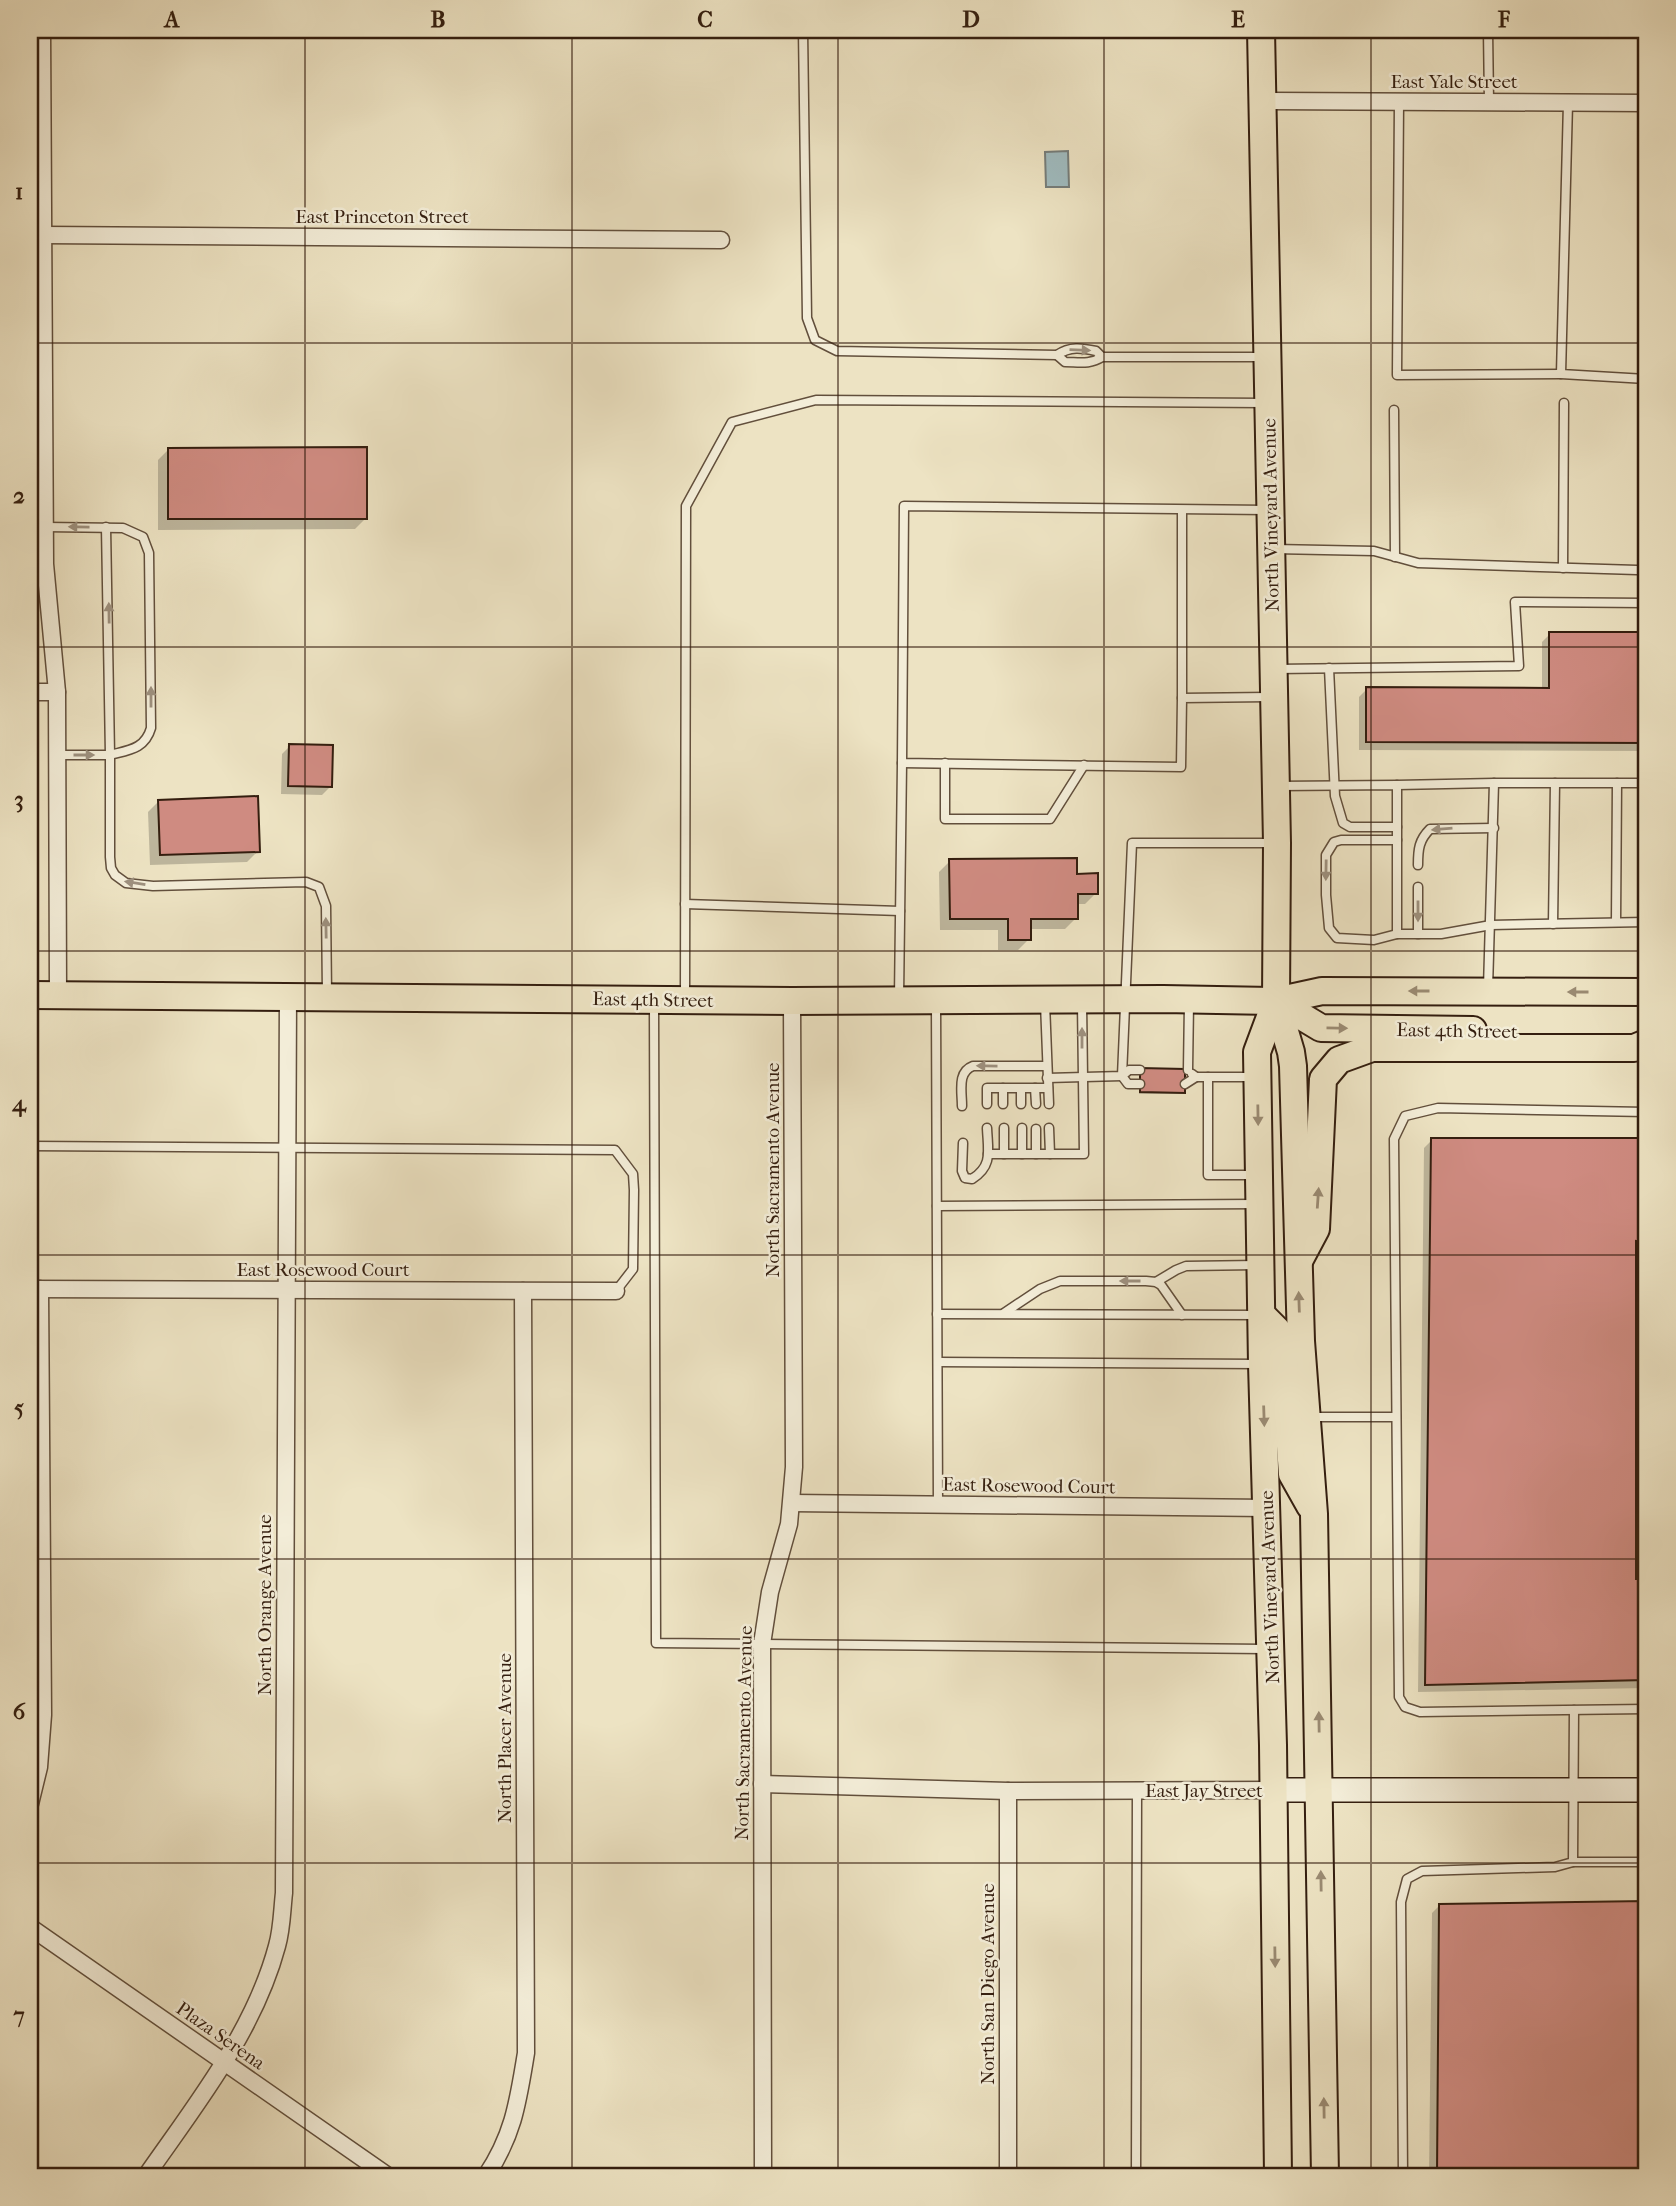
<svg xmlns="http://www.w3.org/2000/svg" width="1676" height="2206" font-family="'IM FELL French Canon',serif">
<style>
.water{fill:#9fbbbf;stroke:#747c79;stroke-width:2}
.shadow{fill:#0003}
.building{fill:#cf8b81;stroke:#341e0f;stroke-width:2}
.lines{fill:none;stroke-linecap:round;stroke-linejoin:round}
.lane-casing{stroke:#624f3c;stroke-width:11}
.street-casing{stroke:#624f3c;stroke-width:19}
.secondary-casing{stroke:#341e0f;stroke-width:26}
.primary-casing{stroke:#341e0f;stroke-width:30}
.lane{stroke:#f3edd8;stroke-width:8}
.street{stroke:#f3edd8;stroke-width:16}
.secondary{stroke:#f3edd8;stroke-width:23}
.primary{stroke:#ede3c3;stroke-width:26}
.oneway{fill:#9d907e}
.oneway2{fill:#9a8a72}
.grid{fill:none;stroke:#341e0f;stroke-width:2;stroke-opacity:0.55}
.labels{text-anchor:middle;stroke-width:5;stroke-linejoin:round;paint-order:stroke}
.street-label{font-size:19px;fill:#341e0f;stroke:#f3edd8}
.neatline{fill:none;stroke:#341e0f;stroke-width:2.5}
.grid-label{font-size:23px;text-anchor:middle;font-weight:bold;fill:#341e0f}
</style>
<rect width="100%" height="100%" fill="#ede3c3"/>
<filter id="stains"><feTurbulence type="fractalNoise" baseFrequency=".00286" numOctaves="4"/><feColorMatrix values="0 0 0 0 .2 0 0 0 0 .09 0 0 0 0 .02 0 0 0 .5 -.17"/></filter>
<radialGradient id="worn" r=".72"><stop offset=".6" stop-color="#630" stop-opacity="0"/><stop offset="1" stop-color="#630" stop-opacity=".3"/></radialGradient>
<polygon class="water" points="1068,151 1069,187 1046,187 1045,152"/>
<g class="shadow">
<polygon points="169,449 366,518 355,529 158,530 158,460"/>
<polygon points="1550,634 1646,634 1646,751 1359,750 1359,697 1367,689 1542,689 1542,642"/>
<polygon points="290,746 330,787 322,795 281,794 282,754"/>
<polygon points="159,801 258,851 247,862 150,865 148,812"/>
<polygon points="950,861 1076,876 1096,893 1085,904 1076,904 1076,918 1065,929 1029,929 1029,939 1018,950 998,950 998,930 940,930 939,872"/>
<polygon points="1139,1072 1183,1092 1181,1094 1139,1094"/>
<polygon points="1432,1140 1646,1140 1646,1251 1634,1250 1634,1581 1646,1581 1646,1688 1418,1692 1424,1148"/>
<polygon points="1646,1903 1646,2176 1429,2176 1432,1913 1440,1905"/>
</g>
<g class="building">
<polygon points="367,447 367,519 168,519 168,448"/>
<polygon points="1549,632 1646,632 1646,743 1366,742 1366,687 1549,688"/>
<polygon points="289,744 333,745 332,787 288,786"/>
<polygon points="258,796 260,852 160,855 158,800"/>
<polygon points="1077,858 1077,874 1098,873 1098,894 1078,894 1078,919 1031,919 1031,940 1008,940 1008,919 950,919 949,859"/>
<polygon points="1140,1068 1185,1069 1185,1093 1140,1092"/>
<polygon points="1431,1138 1646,1138 1646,1243 1636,1241 1636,1579 1646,1579 1646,1680 1425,1685"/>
<polygon points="1646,1901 1646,2176 1437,2176 1439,1904"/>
</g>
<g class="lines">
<defs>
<g id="lane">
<path d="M803 30 807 318 815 340 837 351 1057 355C1070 346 1082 348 1096 351L1102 357"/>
<polyline points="1488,30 1489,102"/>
<polyline points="1399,102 1397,375 1561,374"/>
<polyline points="1568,103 1561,374 1646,379"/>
<path d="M1057 355 1065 362C1078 362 1090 365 1102 357H1264"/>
<polyline points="1394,410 1395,557"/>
<polyline points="1267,510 904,506 902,763 1181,767 1182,698 1269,697"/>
<path d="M45 527 123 528 143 537 149 553 151 728C145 749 129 750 110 755V857L111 868 115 875 126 883 153 886 306 882 319 887 326 906 327 994"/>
<polyline points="30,548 45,548"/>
<polyline points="1274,549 1374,551 1418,563 1637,570 1646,569"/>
<polyline points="1563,568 1564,403"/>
<polyline points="1329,668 1335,796 1343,823 1350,827 1397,827"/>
<polyline points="1276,669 1519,666 1515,602 1646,603"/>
<polyline points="1182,698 1182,510"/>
<polyline points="57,755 110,755 106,527"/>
<polyline points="945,763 945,819 1050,819 1084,765"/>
<polyline points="1397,785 1494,783"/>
<polyline points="1278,786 1397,785 1397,934 1441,934 1491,925 1646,922"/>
<path d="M1418 865C1418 849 1419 840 1430 829L1494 828"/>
<polyline points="1418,887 1418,934"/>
<polyline points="685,904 900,911"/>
<polyline points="1616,922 1617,783"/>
<polyline points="1553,924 1555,783"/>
<polyline points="1397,934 1374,940 1337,938 1329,928 1326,895 1326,855 1334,842 1341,840 1397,840"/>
<polyline points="1488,988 1494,783 1646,783"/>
<polyline points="685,996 686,506 732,422 816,400 1265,403"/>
<polyline points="899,997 902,763"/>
<polyline points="1045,1003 1049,1104"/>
<polyline points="936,1004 938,1505"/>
<polyline points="654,1005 656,1643 1265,1649"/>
<polyline points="1140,1070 1129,1070 1122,1076 1128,1084 1140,1084"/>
<polyline points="1188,1070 1189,1003"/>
<polyline points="1196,1077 1253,1077"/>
<polyline points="1208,1077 1208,1175 1254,1175"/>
<polyline points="1047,1078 1122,1076 1132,843 1274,843"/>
<polyline points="1185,1084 1196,1077 1192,1074"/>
<polyline points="1003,1088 1003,1104"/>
<polyline points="1035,1088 1036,1104"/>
<polyline points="1021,1089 1021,1104"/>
<polyline points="987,1104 987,1088 1048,1088"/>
<path d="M962 1106C962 1091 957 1072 973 1066H1046"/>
<polyline points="1646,1112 1438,1108 1405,1116 1394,1139 1399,1697 1405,1707 1420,1712 1646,1709"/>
<polyline points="1004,1128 1004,1154"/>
<polyline points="1022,1128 1022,1154"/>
<polyline points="1049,1128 1050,1154"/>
<polyline points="1036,1129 1036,1154"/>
<path d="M963 1143 962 1171 965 1178 972 1179C993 1166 988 1151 987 1128"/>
<polyline points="30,1146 615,1150 633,1174 634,1190 633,1269 616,1291"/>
<polyline points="988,1154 1084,1154 1082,1003"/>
<polyline points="937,1206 1257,1204"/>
<polyline points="1156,1282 1176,1270 1186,1266 1257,1265"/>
<polyline points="1004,1313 1040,1289 1060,1281 1146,1281 1156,1282 1161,1285 1182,1315"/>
<polyline points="937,1314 1259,1315"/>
<polyline points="938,1362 1259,1364"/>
<polyline points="1311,1417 1396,1417"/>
<polyline points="1573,1862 1646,1862"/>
<polyline points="1136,2176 1137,1790"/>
<polyline points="1403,2176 1401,1902 1407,1879 1422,1871 1555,1867 1573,1862 1574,1710"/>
</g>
<g id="street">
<polyline points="42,30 45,564 57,692 58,995"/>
<polyline points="1262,101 1646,103"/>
<polyline points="43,235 721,240"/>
<polyline points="30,692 57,692"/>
<polyline points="30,1289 616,1291"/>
<polyline points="792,1503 1267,1508"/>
<polyline points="762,1784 1008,1791 1273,1790"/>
<polyline points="1008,1791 1008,2176"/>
<polyline points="30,1804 39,1767 43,1715 40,1289"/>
<polyline points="30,1927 388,2176"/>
<path d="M146 2176C196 2104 254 2032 277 1946 282 1929 282 1910 284 1893L288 996"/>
<path d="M486 2176C514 2134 518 2101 526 2053L523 1291"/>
<polyline points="763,2176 762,1644 770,1592 789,1524 794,1467 792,1001"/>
</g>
<polyline id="secondary" points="1273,1790 1646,1790"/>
<g id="primary">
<polyline points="1261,30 1277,843 1276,1001 1291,1052 1293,1066 1301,1341 1314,1514 1325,2176"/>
<polyline points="30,995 792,1001 1163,999 1276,1001 1322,991 1646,992"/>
<polyline points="1276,1001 1257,1052 1262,1364 1273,1745 1278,2176"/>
<polyline points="1276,1001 1321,1028 1473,1030"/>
<polyline points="1299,1261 1316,1229 1323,1079 1339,1060 1372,1048 1634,1048 1646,1043"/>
<polyline points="1262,1315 1277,1330 1283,1347 1292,1474 1310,1506"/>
</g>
</defs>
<use href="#lane" class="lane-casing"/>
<use href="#street" class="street-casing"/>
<use href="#secondary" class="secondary-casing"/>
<use href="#primary" class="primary-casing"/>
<use href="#lane" class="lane"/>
<use href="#street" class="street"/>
<use href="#secondary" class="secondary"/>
<use href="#primary" class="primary"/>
</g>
<defs><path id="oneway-solid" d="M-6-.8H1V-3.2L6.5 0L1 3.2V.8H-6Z" transform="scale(1.75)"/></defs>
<g class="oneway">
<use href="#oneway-solid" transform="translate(1080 350) rotate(2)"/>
<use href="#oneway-solid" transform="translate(79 527) rotate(-179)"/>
<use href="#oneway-solid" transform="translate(109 613) rotate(-91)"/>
<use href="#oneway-solid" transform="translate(151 697) rotate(-90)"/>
<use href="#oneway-solid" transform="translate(84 755)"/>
<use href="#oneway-solid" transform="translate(1442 829) rotate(175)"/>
<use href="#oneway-solid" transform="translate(1326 870) rotate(91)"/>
<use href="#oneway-solid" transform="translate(135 883) rotate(-171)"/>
<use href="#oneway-solid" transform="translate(1418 911) rotate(90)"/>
<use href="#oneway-solid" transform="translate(326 928) rotate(-91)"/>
<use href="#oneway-solid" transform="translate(1082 1038) rotate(-90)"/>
<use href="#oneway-solid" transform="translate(987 1066) rotate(-179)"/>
<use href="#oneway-solid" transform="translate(1130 1281) rotate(180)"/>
</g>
<g class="oneway2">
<use href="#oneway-solid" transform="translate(1419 991) rotate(-180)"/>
<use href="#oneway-solid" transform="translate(1578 992) rotate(-180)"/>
<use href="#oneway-solid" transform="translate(1337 1028) rotate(1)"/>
<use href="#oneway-solid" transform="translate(1258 1115) rotate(89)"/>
<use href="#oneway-solid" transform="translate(1318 1198) rotate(-86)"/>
<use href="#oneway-solid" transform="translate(1299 1302) rotate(-92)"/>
<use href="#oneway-solid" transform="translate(1264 1416) rotate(88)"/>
<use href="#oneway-solid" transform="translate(1319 1722) rotate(-91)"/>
<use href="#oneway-solid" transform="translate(1321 1881) rotate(-91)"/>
<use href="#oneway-solid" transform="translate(1275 1957) rotate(89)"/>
<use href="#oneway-solid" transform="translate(1324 2108) rotate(-91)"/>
</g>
<path class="grid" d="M305 30V2176M572 30V2176M838 30V2176M1104 30V2176M1371 30V2176M30 343H1646M30 647H1646M30 951H1646M30 1255H1646M30 1559H1646M30 1863H1646"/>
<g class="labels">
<g class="street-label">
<text x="1454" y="88">East Yale Street</text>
<text x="382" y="223">East Princeton Street</text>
<text transform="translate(1270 515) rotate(-91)" y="7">North Vineyard Avenue</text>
<text transform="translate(653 999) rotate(1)" y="7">East 4th Street</text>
<text transform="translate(1457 1030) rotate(1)" y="7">East 4th Street</text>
<text transform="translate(772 1170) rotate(-90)" y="7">North Sacramento Avenue</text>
<text x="323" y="1276">East Rosewood Court</text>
<text transform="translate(1029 1485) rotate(1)" y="7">East Rosewood Court</text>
<text transform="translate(1269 1587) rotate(-92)" y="7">North Vineyard Avenue</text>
<text transform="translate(264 1605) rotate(-90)" y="7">North Orange Avenue</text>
<text transform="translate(743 1733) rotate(-89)" y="7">North Sacramento Avenue</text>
<text transform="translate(504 1738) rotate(-90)" y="7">North Placer Avenue</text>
<text x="1204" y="1797">East Jay Street</text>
<text transform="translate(987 1984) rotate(-90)" y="7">North San Diego Avenue</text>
<text transform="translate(221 2035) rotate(35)" y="7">Plaza Serena</text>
</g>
</g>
<rect width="1676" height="2206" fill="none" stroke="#ede3c3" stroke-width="77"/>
<rect x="38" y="38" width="1600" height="2130" class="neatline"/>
<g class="grid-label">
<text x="172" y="27">A</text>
<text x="438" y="27">B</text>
<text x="705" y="27">C</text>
<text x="971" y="27">D</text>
<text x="1238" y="27">E</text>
<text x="1504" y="27">F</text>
<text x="19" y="199">1</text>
<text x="19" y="503">2</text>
<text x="19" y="807">3</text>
<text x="19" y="1111">4</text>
<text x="19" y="1415">5</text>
<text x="19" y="1719">6</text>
<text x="19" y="2023">7</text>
</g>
<rect width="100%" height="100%" filter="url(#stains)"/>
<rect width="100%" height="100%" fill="url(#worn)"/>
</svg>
